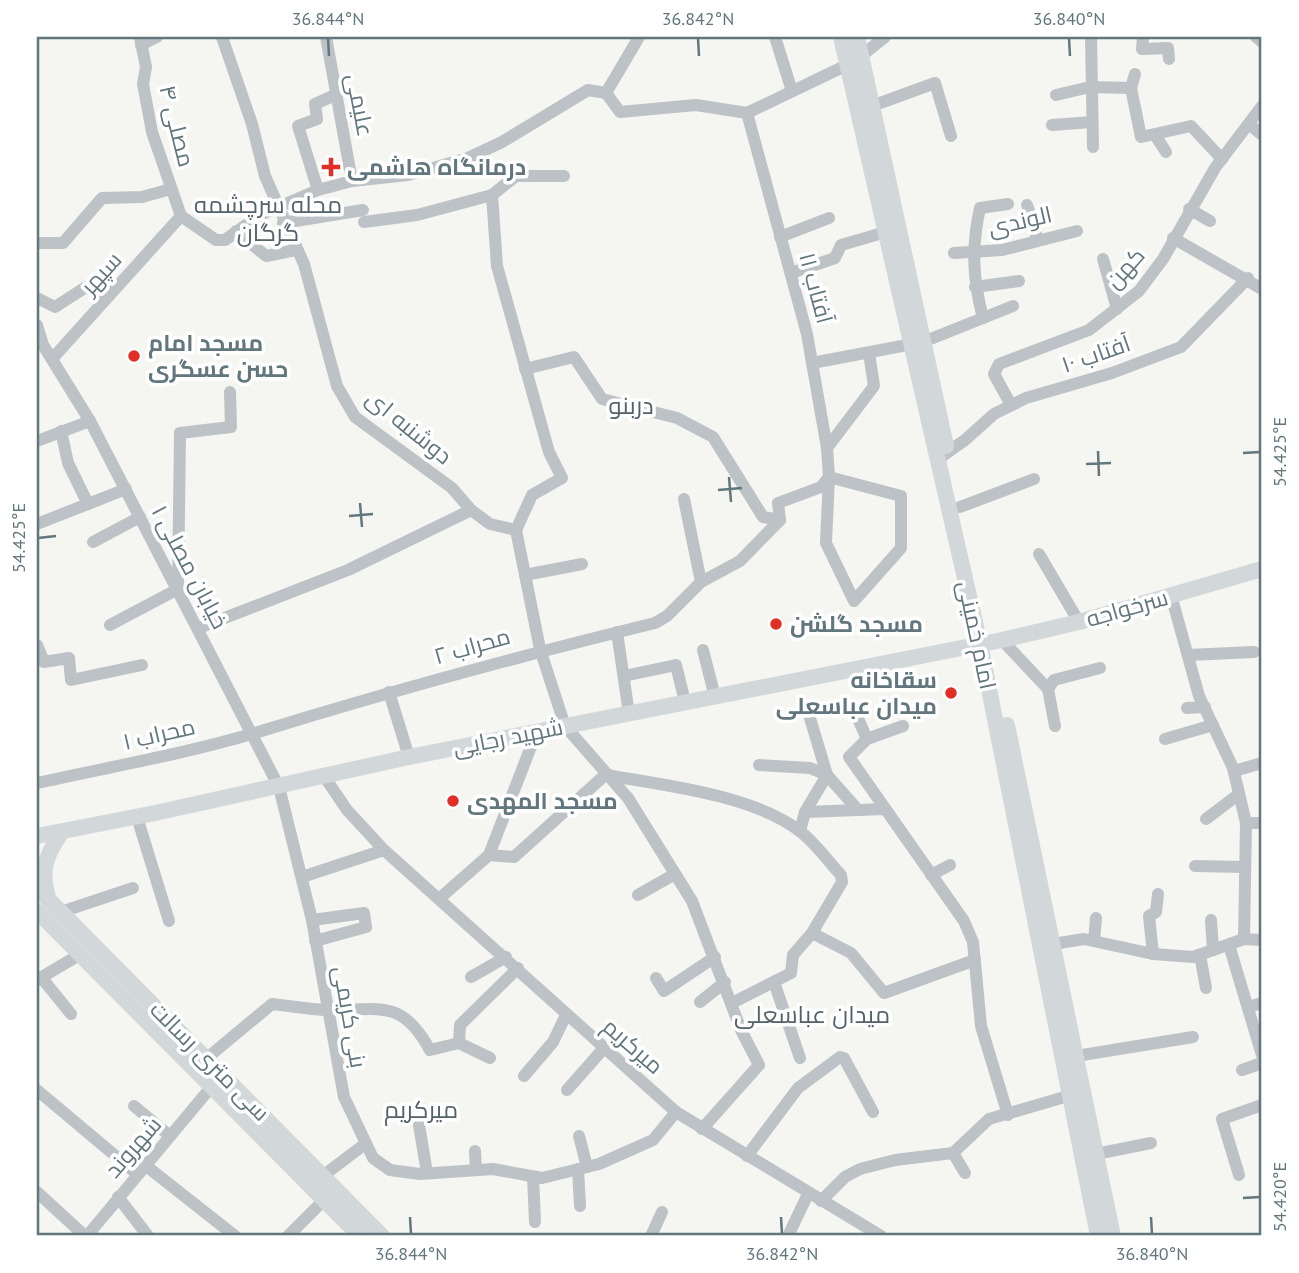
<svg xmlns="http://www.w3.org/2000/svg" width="1299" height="1273" font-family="'PT Sans',Cairo,sans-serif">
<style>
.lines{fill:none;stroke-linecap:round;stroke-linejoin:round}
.minor{stroke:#bcc2c5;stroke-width:12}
.major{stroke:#d2d8da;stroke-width:16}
.ticks{fill:none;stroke:#61767d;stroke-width:2.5}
.poi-dot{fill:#e12e26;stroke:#fff;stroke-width:2.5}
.labels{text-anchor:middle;stroke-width:7;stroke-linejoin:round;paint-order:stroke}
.street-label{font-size:23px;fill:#61767d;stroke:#fff}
.poi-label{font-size:23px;font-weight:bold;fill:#61767d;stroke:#fff;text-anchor:start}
.neighbourhood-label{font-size:24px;fill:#526268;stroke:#fff}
.neatline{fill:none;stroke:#61767d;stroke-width:2.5}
.ticks-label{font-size:18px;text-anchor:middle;fill:#61767d}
</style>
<rect width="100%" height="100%" fill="#f5f5f2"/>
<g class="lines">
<g class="minor">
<polyline points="140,37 146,67 143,84 152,132 181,216"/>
<polyline points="222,37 252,124 265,176 304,264 337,386 355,417 452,488 471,510 490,524 516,530 540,649 565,726 628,798 692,901 741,1030 759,1065 702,1129"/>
<polyline points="326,37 352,181"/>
<polyline points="775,37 792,91"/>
<polyline points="1091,37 1093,147"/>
<polyline points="1143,37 1142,49 1168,48 1169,59"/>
<polyline points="1256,37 1262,42"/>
<polyline points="141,45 157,37"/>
<polyline points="861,56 885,37"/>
<polyline points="1135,74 1131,88 1141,137 1191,126 1222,159"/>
<polyline points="606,93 639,37"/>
<polyline points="1056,95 1090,87 1131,88"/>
<polyline points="872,106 935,83 951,136"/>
<polyline points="747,113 807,334 827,448 829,477 826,543 854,601 901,548 901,496 829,477"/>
<polyline points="747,113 847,65"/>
<polyline points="1249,124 1262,135"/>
<polyline points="1052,125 1092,122"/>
<polyline points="1155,135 1166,152"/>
<polyline points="318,190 298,126 317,119 315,104 335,95"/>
<polyline points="1027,205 1037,238"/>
<polyline points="1189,209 1210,221"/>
<polyline points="181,216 216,240 225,240 260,215 318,190 352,181 408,175 468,158 502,142 588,90 606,93 620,112 696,105 747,113"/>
<polyline points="364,222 417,215 492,195"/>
<polyline points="283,223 363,210"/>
<polyline points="236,231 266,256 296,250"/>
<polyline points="780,237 829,218"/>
<polyline points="1173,238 1262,289"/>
<polyline points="37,243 63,243 102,198 142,197 171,189"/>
<polyline points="954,253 1002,250 1077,231"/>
<polyline points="1103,259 1117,309"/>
<polyline points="791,273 835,258 841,245 886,232"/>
<polyline points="975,287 1019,281"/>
<polyline points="37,298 55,307 86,287 106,298"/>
<path d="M983 318C973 280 971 248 980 208L1008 204"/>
<polyline points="37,325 43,345 90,421 279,787 312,920 344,1097 373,1158 390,1170 420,1174 493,1169 542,1178 599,1164 653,1140 676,1112"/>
<polyline points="52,359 181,216"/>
<polyline points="812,363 923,342 1013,306"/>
<polyline points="525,369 574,357 602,399 677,418 713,437 763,517 780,520"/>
<polyline points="1011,405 994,374 999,364 1089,330 1139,291 1163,259 1215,168 1262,106"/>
<polyline points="61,431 68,463 88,504"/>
<polyline points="37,441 90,421"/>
<polyline points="827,448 874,386 869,353"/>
<polyline points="938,459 965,440 994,414 1026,398 1112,373 1181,347 1248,278"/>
<polyline points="684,499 701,582"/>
<polyline points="960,507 1034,479"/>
<polyline points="780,520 778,503 821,487 829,477"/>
<polyline points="37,524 126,489"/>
<polyline points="516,530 532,495 562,478 549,452 497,266 492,195 516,176 564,176"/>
<polyline points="93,542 140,517"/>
<polyline points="1039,554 1079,622"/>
<polyline points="525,575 582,564"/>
<polyline points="1171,595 1199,696 1233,768 1246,823 1244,939"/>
<polyline points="110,625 178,589 180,433 231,427 230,392"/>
<polyline points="199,628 348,570 471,510"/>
<polyline points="617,632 629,714"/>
<polyline points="1002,640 1048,689 1055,726"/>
<polyline points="37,645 44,662 69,658 71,680 142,665"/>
<polyline points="703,650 715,697"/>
<polyline points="1188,655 1254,652"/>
<polyline points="624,676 676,665 685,702"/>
<polyline points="1048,689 1054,680 1100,668"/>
<polyline points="389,692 409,757"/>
<polyline points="852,705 867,739"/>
<polyline points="1187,708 1205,707"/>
<polyline points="810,718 827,775 858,810"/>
<polyline points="903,726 867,739 849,757 964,921 973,942 981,1026 1008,1115"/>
<polyline points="1165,739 1213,725"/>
<polyline points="759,765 810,768 827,775"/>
<polyline points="1234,771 1262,763"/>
<path d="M606 775C663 785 754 795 801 832 816 844 828 861 841 875L842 882 812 933 793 955 791 973 732 1003"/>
<polyline points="324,776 347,810 384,850 676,1112 881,1236"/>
<path d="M37 783C109 767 184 754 255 733 387 692 520 656 655 623L667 616 701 582 740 561 780 520"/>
<polyline points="805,812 885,809"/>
<polyline points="137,817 169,921"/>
<polyline points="1206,819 1239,794"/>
<polyline points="1246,823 1262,823"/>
<polyline points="800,831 805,812 827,775"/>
<polyline points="489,855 514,857 605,775"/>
<polyline points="1195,866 1244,867"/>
<polyline points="931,875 950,865"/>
<polyline points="302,877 384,850"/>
<polyline points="638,895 675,874"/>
<polyline points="440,898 489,855 537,731"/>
<polyline points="61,912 133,888"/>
<polyline points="312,920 364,913 366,927 315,941"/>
<polyline points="1211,920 1213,950"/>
<polyline points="812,933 851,953 884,993 975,960"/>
<polyline points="1094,941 1096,918"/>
<polyline points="1053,944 1084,939 1153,954 1193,957 1244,939 1262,940"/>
<polyline points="1229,945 1262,1055"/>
<polyline points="1153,954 1149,916 1156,912 1158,894"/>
<polyline points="1200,955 1206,988"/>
<polyline points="41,977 71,1014"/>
<polyline points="471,977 506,957"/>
<polyline points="656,978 664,991 715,957"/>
<polyline points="37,980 79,955"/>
<polyline points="774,982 800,1058"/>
<polyline points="700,1002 725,982"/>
<polyline points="1248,1007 1262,1003"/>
<polyline points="459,1043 460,1025 518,968"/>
<polyline points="1076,1056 1193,1037"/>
<path d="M207 1058 272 1004C292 1006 312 1010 332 1010 381 1010 402 999 430 1050L459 1043 490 1058"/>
<polyline points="1242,1070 1262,1063"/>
<polyline points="524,1076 553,1042 566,1015"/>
<polyline points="37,1090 137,1174"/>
<polyline points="567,1090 604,1048"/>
<polyline points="134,1106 170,1136"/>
<polyline points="419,1125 427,1173"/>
<polyline points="579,1136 587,1167"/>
<polyline points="475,1151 476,1170"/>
<polyline points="953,1153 965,1173"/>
<polyline points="1096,1154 1151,1143"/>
<polyline points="747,1156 798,1088 840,1057 844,1058 873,1112"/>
<polyline points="145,1165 235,1236"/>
<polyline points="578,1169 580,1206"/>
<polyline points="324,1175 365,1144"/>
<polyline points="1239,1175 1222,1119 1262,1105"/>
<polyline points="533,1177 535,1222"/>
<polyline points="37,1192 85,1236"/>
<polyline points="118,1197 148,1236"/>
<polyline points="821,1201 845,1177 860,1169 895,1160 953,1153 989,1119 1068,1096"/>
<polyline points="87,1236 212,1086"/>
<polyline points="288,1236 324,1200"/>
<polyline points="651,1236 662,1212"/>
<polyline points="788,1236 808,1194"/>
</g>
<g class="major">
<polyline points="841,37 980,644 1098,1236"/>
<polyline points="857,37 946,446"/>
<polyline points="1007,725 1113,1236"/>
<polyline points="37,836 155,813 409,757 1002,640 1079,622 1262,569"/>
<polyline points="37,888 382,1236"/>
<path d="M48 897C40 871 46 855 61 833"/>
<polyline points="37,911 360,1236"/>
</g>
</g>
<path class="ticks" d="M328 38 329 56M698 38 699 56M1069 38 1070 56M1098 451 1099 476M1243 453 1260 452M1086 464 1111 463M729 477 731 502M718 490 742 488M360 503 362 527M349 516 373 514M38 538 56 536M1243 1198 1260 1197M410 1217 411 1234M781 1217 782 1234M1151 1217 1152 1234"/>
<g class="poi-dot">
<path d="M327.5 156.5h7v7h7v7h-7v7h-7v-7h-7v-7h7z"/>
<circle cx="134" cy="356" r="7"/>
<circle cx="776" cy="624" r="7"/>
<circle cx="951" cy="693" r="7"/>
<circle cx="453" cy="801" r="7"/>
</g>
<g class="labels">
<g class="street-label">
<text transform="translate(360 105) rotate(79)" y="8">علیمی</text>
<text transform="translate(177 126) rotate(76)" y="8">۴ مصلی</text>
<text transform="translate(1020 221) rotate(-13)" y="8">الوندی</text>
<text transform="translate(1125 268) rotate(-48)" y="8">کهن</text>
<text transform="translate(101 273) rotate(-48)" y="8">سپهر</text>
<text transform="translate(816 288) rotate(75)" y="8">آفتاب ۱۱</text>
<text transform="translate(1096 354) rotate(-19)" y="8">۱۰ آفتاب</text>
<text transform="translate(409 427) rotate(39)" y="8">دوشنبه ای</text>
<text transform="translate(190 567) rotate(62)" y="8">خیابان مصلی ۱</text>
<text transform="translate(1127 608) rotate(-16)" y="8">سرخواجه</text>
<text transform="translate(977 635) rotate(78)" y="8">امام خمینی</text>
<text transform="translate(472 646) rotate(-16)" y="8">۲ محراب</text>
<text transform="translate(159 734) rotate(-13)" y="8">۱ محراب</text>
<text transform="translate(508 737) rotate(-11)" y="8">شهید رجایی</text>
<text transform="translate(350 1017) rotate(80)" y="8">بنی کریمی</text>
<text transform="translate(633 1046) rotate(41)" y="8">میرکریم</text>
<text transform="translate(210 1061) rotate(45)" y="8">سی متری رسالت</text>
<text transform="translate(133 1147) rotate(-49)" y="8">شهروند</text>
</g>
<g class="poi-label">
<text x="347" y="175">درمانگاه هاشمی</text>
<text x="148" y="351">مسجد امام<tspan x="148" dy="26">حسن عسگری</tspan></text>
<text x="790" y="632">مسجد گلشن</text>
<text x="937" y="688" text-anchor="end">سقاخانه<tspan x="937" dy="26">میدان عباسعلی</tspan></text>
<text x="467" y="809">مسجد المهدی</text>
</g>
<g class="neighbourhood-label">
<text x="268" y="213">محله سرچشمه<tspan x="268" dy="28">گرگان</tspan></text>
<text x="631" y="414">دربنو</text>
<text x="812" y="1023">میدان عباسعلی</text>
<text x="421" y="1118">میرکریم</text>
</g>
</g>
<rect width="1299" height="1273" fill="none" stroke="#ffffff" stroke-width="77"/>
<rect x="38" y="38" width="1222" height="1196" class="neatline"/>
<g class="ticks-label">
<text x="328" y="25">36.844°N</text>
<text x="698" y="25">36.842°N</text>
<text x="1069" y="25">36.840°N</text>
<text transform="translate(1280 452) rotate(-90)" y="6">54.425°E</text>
<text transform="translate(19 538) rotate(-90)" y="6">54.425°E</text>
<text transform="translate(1280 1197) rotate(-90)" y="6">54.420°E</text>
<text x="411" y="1260">36.844°N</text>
<text x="782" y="1260">36.842°N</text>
<text x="1152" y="1260">36.840°N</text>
</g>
</svg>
